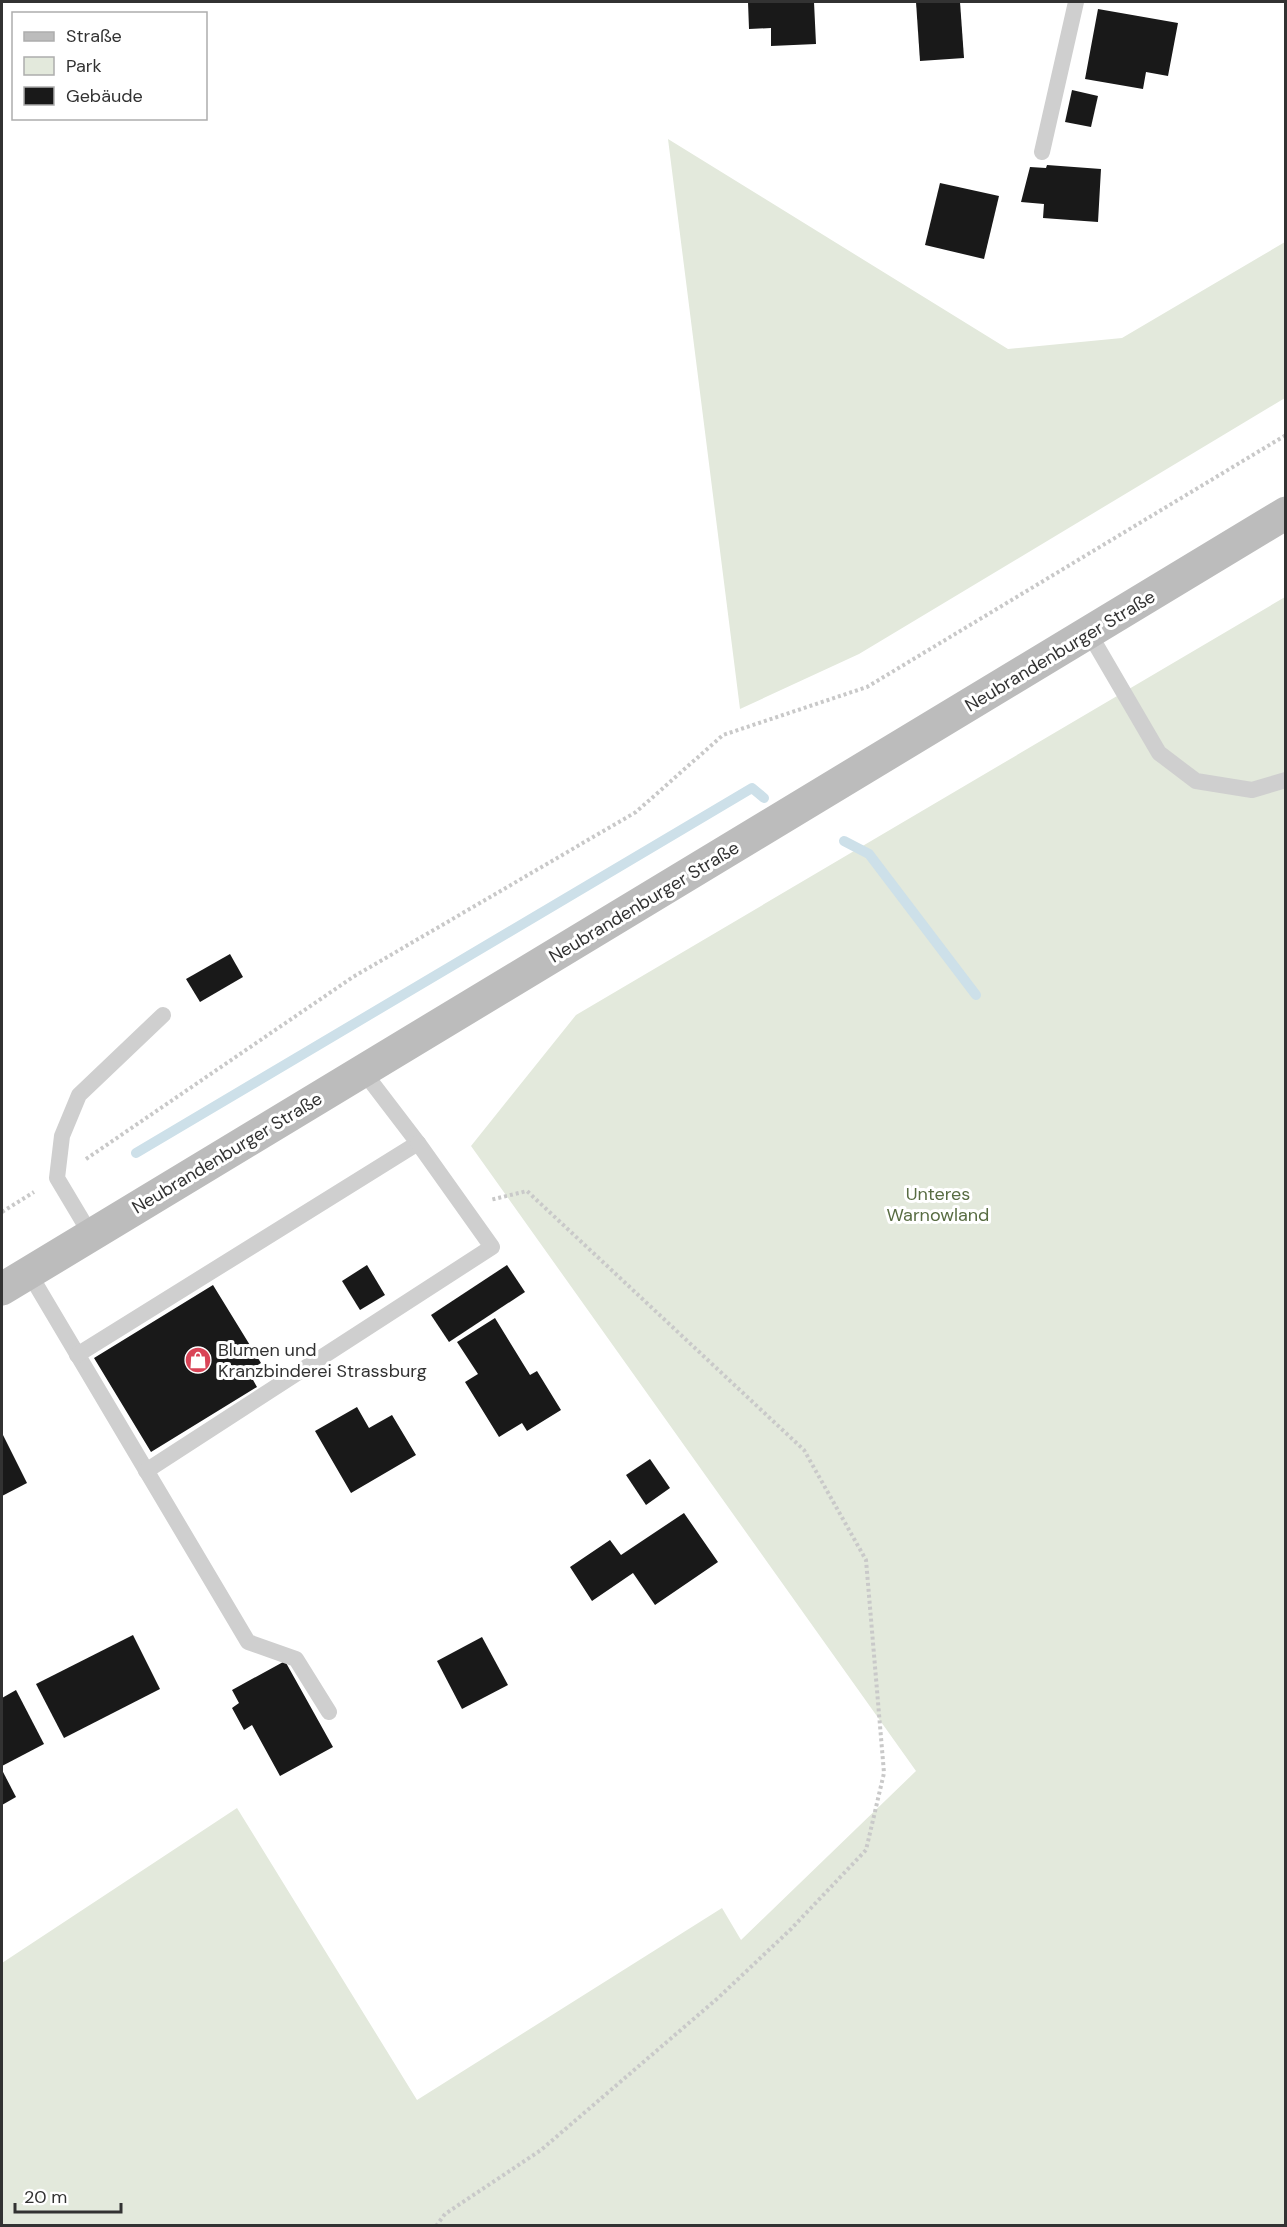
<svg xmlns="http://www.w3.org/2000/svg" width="1287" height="2227" font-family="'DM Sans',sans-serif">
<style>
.green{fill:#e3e9dc}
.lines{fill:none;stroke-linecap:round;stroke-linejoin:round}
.stream{stroke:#cde0e9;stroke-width:10}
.building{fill:#191919}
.path{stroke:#c9c9c9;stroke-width:4;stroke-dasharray:3 3;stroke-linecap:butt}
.service{stroke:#cfcfcf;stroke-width:16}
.secondary{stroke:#bcbcbc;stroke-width:33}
.labels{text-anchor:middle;stroke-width:6;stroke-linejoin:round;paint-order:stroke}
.street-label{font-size:18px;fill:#323232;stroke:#fff}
.park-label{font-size:18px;fill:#586c42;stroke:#fff}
.poi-label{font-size:18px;fill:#323232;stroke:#fff;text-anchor:start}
</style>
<rect width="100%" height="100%" fill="#fff"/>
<g class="green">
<polygon points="668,139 1008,349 1122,338 1285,242 1285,398 859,654 740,709"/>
<polygon points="1285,597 1285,2225 2,2226 2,1963 237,1808 417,2100 722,1908 741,1940 916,1771 471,1146 576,1015"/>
</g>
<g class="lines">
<g class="stream">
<polyline points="844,841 869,854 976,995"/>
<polyline points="136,1153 752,788 764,798"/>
</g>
</g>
<g class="building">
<polygon points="748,2 814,2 816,44 771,46 771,28 749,29"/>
<polygon points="916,2 960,2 964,58 920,61"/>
<polygon points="1098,9 1178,23 1168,76 1146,72 1143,89 1085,79"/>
<polygon points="1072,90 1098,96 1091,127 1065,122"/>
<polygon points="1047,165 1101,169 1098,222 1043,218 1044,204 1021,202 1030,167 1046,168"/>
<polygon points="940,183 999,196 984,259 925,245"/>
<polygon points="230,954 243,977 200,1002 186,979"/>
<polygon points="367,1265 385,1295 360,1310 342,1281"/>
<polygon points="507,1265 525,1292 449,1342 431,1315"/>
<polygon points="213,1285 261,1363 248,1371 257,1387 151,1452 94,1358"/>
<polygon points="495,1318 530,1375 537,1371 561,1410 527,1431 522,1423 499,1437 465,1382 478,1374 457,1342"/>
<polygon points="357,1407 369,1428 392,1415 416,1455 351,1493 315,1431"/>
<polygon points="2,1433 27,1483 2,1496"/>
<polygon points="650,1459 670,1488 646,1505 626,1475"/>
<polygon points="684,1513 718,1562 655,1605 633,1573 592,1601 570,1567 610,1540 621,1555"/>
<polygon points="133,1635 160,1689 64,1738 36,1684"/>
<polygon points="482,1637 508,1685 462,1709 437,1661"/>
<polygon points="285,1661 333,1747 280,1776 252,1725 244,1730 232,1708 239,1703 232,1690"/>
<polygon points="16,1690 44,1744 2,1766 2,1698"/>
<polygon points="2,1770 16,1797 2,1805"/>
</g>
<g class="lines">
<g class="path">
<polyline points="86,1159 353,977 636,812 723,735 867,687 1286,435"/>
<polyline points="2,1212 34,1192"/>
<polyline points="436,2226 445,2214 541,2150 718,1998 791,1929 866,1850 884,1773 866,1560 804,1450 527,1191 490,1200"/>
</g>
<g class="service">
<polyline points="1042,152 1076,2"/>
<polyline points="1089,633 1159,753 1196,781 1252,790 1286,780"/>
<polyline points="91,1235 57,1178 62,1136 79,1095 163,1015"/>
<polyline points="29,1273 248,1642 296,1659 329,1712"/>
<polyline points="77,1355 418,1143 363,1071"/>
<polyline points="146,1471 492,1247 418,1143"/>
</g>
<polyline class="secondary" points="2,1289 1286,513"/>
</g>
<defs>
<symbol id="shop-disc" viewBox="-11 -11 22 22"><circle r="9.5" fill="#d94457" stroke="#fff"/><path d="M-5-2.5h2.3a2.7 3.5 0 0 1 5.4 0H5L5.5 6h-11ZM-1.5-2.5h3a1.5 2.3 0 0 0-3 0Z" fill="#fff"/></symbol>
</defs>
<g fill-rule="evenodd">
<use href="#shop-disc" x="183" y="1345" width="30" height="30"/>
</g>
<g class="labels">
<g class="street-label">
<text transform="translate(1060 651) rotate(-31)" y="6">Neubrandenburger Straße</text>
<text transform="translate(644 902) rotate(-31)" y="6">Neubrandenburger Straße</text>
<text transform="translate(227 1153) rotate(-31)" y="6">Neubrandenburger Straße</text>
</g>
<g class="park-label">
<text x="938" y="1200">Unteres<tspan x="938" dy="21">Warnowland</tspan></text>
</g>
<g class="poi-label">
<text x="218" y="1356">Blumen und<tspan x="218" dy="21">Kranzbinderei Strassburg</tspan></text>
</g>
</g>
<rect width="1287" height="2227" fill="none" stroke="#323232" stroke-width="6"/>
<rect x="12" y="12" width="195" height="108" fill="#ffffff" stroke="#adadad" stroke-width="1.5"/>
<rect x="24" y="32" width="30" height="9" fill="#bcbcbc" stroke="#adadad" stroke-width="1.5"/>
<text x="66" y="42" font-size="18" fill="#323232">Straße</text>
<rect x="24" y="57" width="30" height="18" fill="#e3e9dc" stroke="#adadad" stroke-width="1.5"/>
<text x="66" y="72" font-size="18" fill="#323232">Park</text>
<rect x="24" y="87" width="30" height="18" fill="#191919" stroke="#adadad" stroke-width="1.5"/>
<text x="66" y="102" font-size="18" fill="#323232">Gebäude</text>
<path d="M15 2203v9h106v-9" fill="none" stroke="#323232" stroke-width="3"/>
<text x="24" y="2203" font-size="18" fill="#323232" stroke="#ffffff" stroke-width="4.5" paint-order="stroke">20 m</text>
</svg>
